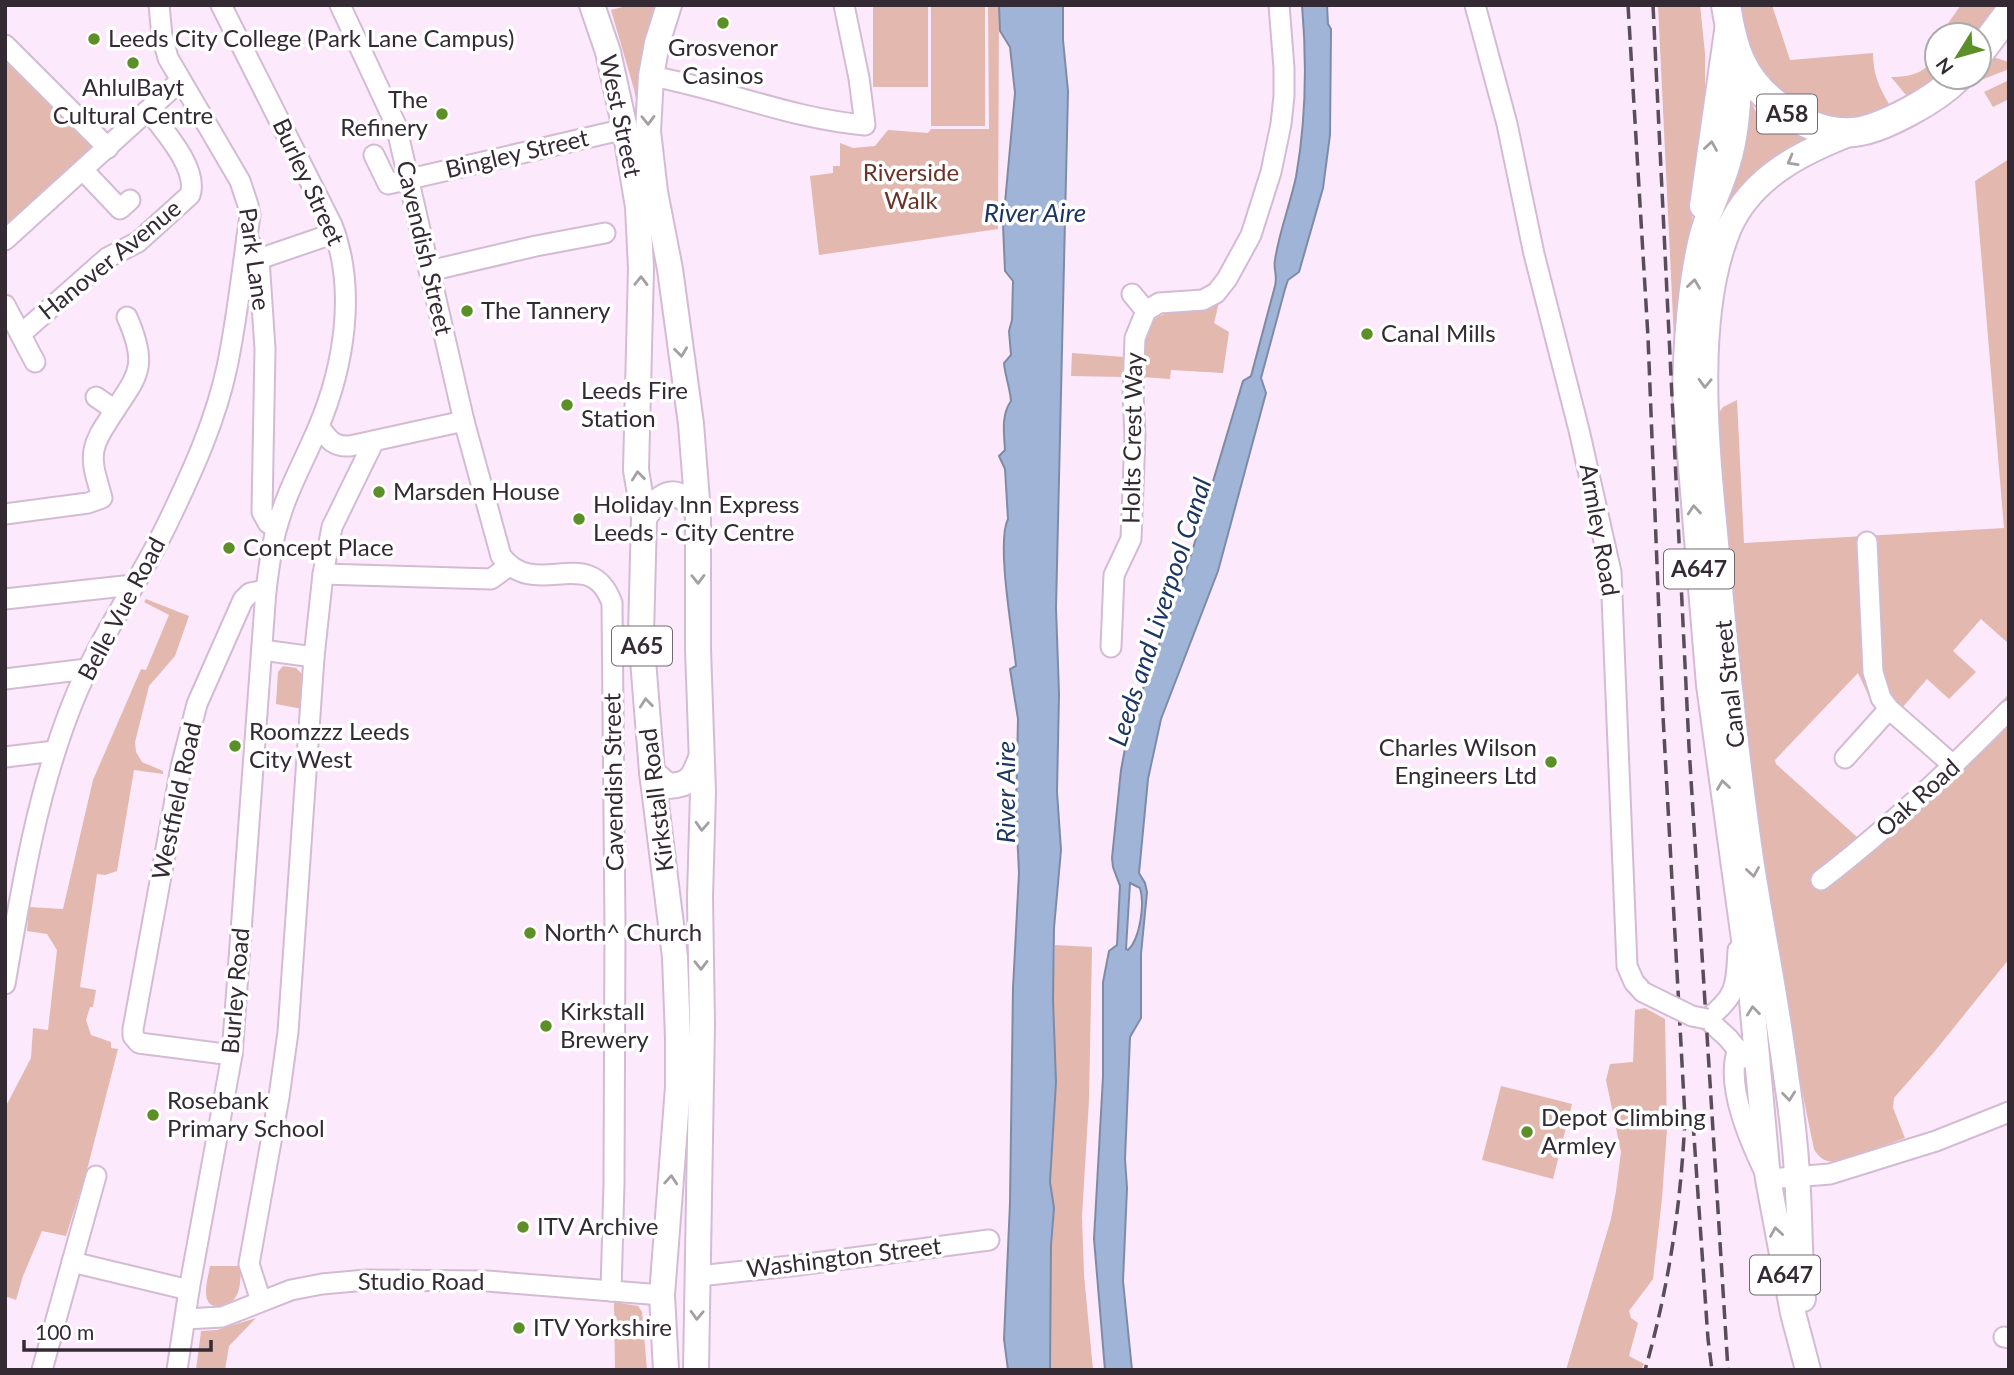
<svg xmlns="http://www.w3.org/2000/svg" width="2014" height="1375" font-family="Lato,sans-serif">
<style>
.green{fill:#e2b8af}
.water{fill:#9fb4d7;stroke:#7f8ba6;stroke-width:2;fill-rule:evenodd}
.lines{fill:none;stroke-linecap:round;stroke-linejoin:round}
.minor-casing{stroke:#d3bcd3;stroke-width:23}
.major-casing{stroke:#d3bcd3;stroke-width:28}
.highway-casing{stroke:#d3bcd3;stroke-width:32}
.minor{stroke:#fff;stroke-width:19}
.major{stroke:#fff;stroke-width:24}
.highway{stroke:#fff;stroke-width:28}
.rail{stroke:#584d58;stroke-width:3.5;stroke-dasharray:14 7;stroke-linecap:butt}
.minor-bridge-casing{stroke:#d3bcd3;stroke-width:23;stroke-linecap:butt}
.minor-bridge{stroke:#fff;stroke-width:19}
.oneway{stroke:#a39fa3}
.poi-dot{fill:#5c8f27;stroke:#fff;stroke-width:2.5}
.labels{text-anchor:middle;stroke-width:7;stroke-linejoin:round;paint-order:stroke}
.shield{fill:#fff;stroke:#706a70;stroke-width:2}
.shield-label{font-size:23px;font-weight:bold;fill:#332a33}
.poi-label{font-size:24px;fill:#332a33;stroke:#fff;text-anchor:start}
.street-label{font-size:24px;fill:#332a33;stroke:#fff}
.park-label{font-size:24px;fill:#6a3126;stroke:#fff}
.water-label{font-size:26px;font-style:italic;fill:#1b3662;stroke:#fff}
</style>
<rect width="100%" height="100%" fill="#fce9fc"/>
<g class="green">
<polygon points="630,5 665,5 642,130 634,89 611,10"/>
<rect x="873" y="5" width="55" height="82"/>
<rect x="931" y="5" width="54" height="121"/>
<polygon points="988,5 999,5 998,229 819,255 810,176 833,173 833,166 840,166 840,143 853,148 875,146 888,130 928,133 931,129 989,129"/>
<polygon points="1658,5 1700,5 1705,53 1705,113 1675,359"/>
<path d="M1739 5H1772L1790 60 1873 53C1873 74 1879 87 1889 104L1876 112 1861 117 1842 118 1805 112 1776 91 1750 55Z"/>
<polygon points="1961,5 2000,5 1979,35 1944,35 1944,29"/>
<path d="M1937 55 1938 77 1913 95 1911 93 1906 95 1891 77C1912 77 1925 73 1937 55Z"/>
<polygon points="1993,57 2009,62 2009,69 1971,84 1947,104 1970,77 1979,77 1979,66"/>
<polygon points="5,61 93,147 5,225"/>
<polygon points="2009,80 2009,99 1993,107 1984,92"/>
<path d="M1746 94C1753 102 1754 112 1761 119 1777 137 1794 131 1815 135L1719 221 1746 142Z"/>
<path d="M2009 159V644L1981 619 1953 651 1976 672 1949 699 1927 679 1889 723 1873 705 1858 673 1775 760 1776 764 1857 837 1899 803 2009 694V959L1935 1051 1894 1098 1893 1108 1905 1138 1836 1162C1825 1162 1819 1158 1814 1149L1795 1057 1766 887 1723 546 1718 414 1723 407 1737 400 1744 543 2004 528 1975 181Z"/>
<path d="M1220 298 1214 323 1229 332 1223 373 1171 370 1170 379 1142 377C1143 353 1139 318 1169 313 1178 311 1187 313 1196 311 1204 310 1213 302 1220 298Z"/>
<polygon points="1072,353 1125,357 1124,377 1071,376"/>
<polygon points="146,599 189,616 175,656 149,686 135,742 136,752 142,762 163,771 163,774 134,770 117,871 105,875 97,874 80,987 96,990 93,1007 90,1007 86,1020 91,1035 111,1042 111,1048 118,1049 88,1166 66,1236 42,1231 23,1276 16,1300 5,1296 5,1108 31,1058 33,1028 48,1030 57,950 47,934 27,931 29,907 63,909 93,780 141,669 146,670 169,615 144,602"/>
<polygon points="283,666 296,668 302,674 302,709 276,704 278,672"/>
<polygon points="1055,945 1092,947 1089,1100 1082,1216 1084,1275 1093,1370 1050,1370 1051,1245 1054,1208 1050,1182 1056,1082 1053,1000"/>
<polygon points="1645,1008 1665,1019 1667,1129 1662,1198 1653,1279 1629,1311 1631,1318 1638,1323 1629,1356 1644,1364 1641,1370 1566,1370 1611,1219 1616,1191 1621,1152 1606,1080 1610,1064 1633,1062 1635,1010"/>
<polygon points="1501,1086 1572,1104 1553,1179 1482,1160"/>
<path d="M210 1266H242C240 1275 241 1291 235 1298 232 1302 225 1305 220 1306 198 1309 208 1278 210 1266Z"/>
<polygon points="614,1302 638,1306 642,1312 647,1370 615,1370"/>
<polygon points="256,1318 229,1346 225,1370 196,1370 201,1331 217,1330"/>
</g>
<g class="water">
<path d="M999 5H1063V40L1068 91 1056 608 1059 694 1057 792 1061 850 1054 928 1053 1000 1056 1082 1050 1182 1054 1208 1051 1245 1050 1370H1008L1004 1339 1010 1203 1013 988 1019 873 1016 810 1018 719 1010 669 1016 666C1013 636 996 542 1008 519L1005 469 999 456 1005 450C1004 433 1001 415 1011 401 1010 387 1005 376 1004 363L1011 355 1009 331 1012 320 1013 281 1005 271 1003 225 1015 93 1010 47 1000 31Z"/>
<path d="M1302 5H1327L1328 24 1331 29 1330 135 1323 188 1299 272 1288 280 1285 289 1261 378 1266 393 1218 571 1161 719 1148 779 1139 873 1145 883 1147 892 1141 954V1018L1130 1037 1125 1159 1127 1188 1123 1281 1132 1370H1105L1094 1239 1103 1077V982L1109 951 1117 945 1120 886 1113 867 1112 858 1121 770 1129 727 1188 565 1243 381 1251 376 1275 286C1278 275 1273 269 1275 260 1279 232 1290 205 1296 177 1306 120 1307 62 1302 5ZM1130 883 1140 888C1145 904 1140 939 1128 950L1126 949Z"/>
</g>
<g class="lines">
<defs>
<g id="minor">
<polyline points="159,5 162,36 168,58 240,181 248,205 250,215 247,237 259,259 265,349 262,512 268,523 276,528"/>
<path d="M340 5 396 125 464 421 501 556C536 602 590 542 612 603L615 926 614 1183 611 1291"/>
<polyline points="1475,5 1507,124 1534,254 1579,430 1611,572 1627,966 1634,982 1643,992"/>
<polyline points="5,45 108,148"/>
<path d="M651 76C723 89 792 119 865 125L859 78 844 5"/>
<polyline points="374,155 388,184 625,129"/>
<polyline points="83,170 120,209 130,200"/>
<polyline points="5,240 180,81"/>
<polyline points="259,259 335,233"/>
<polyline points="429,271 536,246 605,233"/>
<polyline points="1132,294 1146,311"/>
<polyline points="5,305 35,362"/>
<path d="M21 334 107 258 138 242 190 195C199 169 164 131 149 111"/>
<polyline points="96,397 115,410"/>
<path d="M319 426C328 439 333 447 350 446L464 421"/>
<path d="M5 514 88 503 102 498C98 482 91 466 94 450 96 439 102 430 108 421 135 377 151 371 127 317"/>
<polyline points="1867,542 1873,672 1881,698 1889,709 1954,766"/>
<polyline points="323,574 491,579 509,566"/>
<polyline points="5,599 133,585"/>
<polyline points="1111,647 1114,575 1131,539 1135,436 1133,393 1135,338 1146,311 1159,303 1203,300 1216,293 1227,279 1251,235 1271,172 1281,124 1284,96 1284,68 1279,5"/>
<polyline points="262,650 314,657"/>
<polyline points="5,679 87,669"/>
<polyline points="5,757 55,751"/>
<polyline points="1845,758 1889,709"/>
<path d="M1821 880C1889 828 1949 771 2009 710"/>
<path d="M1738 950C1736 986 1737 996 1707 1019L1728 1038 1744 1058"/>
<path d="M5 984C21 891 36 796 71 707 97 639 141 581 171 516 194 468 216 419 227 367 236 325 241 280 247 237"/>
<path d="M1738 1049C1724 1086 1752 1146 1768 1179L1830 1174 1936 1141 2009 1112"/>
<polyline points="232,1055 139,1043 133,1036 133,1029 181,767 197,704 243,600 250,593 266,590"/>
<polyline points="72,1262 189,1290"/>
<polyline points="699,1276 799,1265 989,1240"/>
<polyline points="261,1301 249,1264 279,1097 288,1032 314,657 323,574 332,527 374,441"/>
<polyline points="185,1319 222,1317 291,1290 322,1284 366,1280 487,1281 662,1295"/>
<polyline points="2004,1337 2009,1338"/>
<polyline points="42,1370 96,1176"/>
<path d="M177 1370 189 1290 232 1055 266 590C269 569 271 547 277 527 286 493 304 461 318 428 344 367 357 289 332 225L221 5"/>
</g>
<g id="major">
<polyline points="592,5 608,52 625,129 638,207 641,268 636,470 644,518 641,635 652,772 675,957 678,1038 678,1087 662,1295 666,1370"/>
<polyline points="669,5 657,43 651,76 648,131 655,192 670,269 691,424 698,513 698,649 703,792 700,897 702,1024 696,1370"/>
<path d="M1741 63C1738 96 1738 131 1728 163 1721 189 1707 213 1701 239 1689 289 1686 343 1685 394L1709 685 1751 990 1768 1179 1793 1313 1808 1370"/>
<polyline points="1702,206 1728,24"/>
<path d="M644 518C662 491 677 484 698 513"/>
<path d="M652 772 668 786C691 785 693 778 701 758"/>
<path d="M1803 1299C1799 1257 1800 1216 1797 1174 1795 1141 1791 1108 1786 1075 1777 1003 1762 931 1751 859 1736 754 1725 649 1716 543 1707 449 1692 316 1729 228 1752 176 1804 151 1854 132"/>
</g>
<g id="highway">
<path d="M1726 5C1729 24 1733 45 1741 62 1759 101 1811 136 1854 132 1873 130 1893 120 1910 111 1927 102 1944 91 1958 77"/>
<polyline points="1979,53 2009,13"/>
</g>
</defs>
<use href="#minor" class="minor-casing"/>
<use href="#major" class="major-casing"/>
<use href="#highway" class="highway-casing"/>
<use href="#minor" class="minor"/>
<use href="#major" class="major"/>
<use href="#highway" class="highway"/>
<g class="rail">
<path d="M1628 5 1648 337 1663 716 1685 1118C1681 1204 1669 1287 1645 1370"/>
<polyline points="1653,5 1689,747 1728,1370"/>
<polyline points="1693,1122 1708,1339 1712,1370"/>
</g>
<defs>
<polyline id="minor-bridge" points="1643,992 1692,1016 1707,1019"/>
</defs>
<use href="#minor-bridge" class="minor-bridge-casing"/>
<use href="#minor-bridge" class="minor-bridge"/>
</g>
<defs><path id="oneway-chevron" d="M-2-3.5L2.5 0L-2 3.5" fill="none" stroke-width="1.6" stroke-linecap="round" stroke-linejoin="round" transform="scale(1.75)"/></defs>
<g class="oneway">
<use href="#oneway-chevron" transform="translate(648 120) rotate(89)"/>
<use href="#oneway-chevron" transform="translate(1711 146) rotate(-81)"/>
<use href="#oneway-chevron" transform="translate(1792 161) rotate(151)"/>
<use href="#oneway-chevron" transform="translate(641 281) rotate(-89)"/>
<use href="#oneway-chevron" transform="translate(1694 284) rotate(-82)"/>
<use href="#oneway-chevron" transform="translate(681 352) rotate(83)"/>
<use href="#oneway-chevron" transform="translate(1705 383) rotate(92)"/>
<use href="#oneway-chevron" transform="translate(638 476) rotate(-96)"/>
<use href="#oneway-chevron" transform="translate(1694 510) rotate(-95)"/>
<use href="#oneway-chevron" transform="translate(698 579) rotate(89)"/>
<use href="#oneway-chevron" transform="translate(646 703) rotate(-96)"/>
<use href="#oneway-chevron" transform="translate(1723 785) rotate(-98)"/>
<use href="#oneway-chevron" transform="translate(702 826) rotate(93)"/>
<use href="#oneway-chevron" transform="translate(1753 872) rotate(81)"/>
<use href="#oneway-chevron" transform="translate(701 965) rotate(89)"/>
<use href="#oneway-chevron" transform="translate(1753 1011) rotate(-96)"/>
<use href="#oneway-chevron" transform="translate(1789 1096) rotate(84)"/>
<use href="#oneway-chevron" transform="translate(671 1180) rotate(-86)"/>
<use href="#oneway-chevron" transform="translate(1776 1232) rotate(-99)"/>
<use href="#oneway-chevron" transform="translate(697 1315) rotate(92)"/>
</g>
<g class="poi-dot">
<circle cx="723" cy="23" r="7"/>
<circle cx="94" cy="39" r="7"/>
<circle cx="133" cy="63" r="7"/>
<circle cx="442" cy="114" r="7"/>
<circle cx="467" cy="311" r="7"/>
<circle cx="1367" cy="334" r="7"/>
<circle cx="567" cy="405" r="7"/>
<circle cx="379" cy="492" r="7"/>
<circle cx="579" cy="519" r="7"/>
<circle cx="229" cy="548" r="7"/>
<circle cx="235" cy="746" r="7"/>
<circle cx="1551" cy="762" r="7"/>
<circle cx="530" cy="933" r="7"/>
<circle cx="546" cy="1026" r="7"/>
<circle cx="153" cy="1115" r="7"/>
<circle cx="1527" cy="1132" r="7"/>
<circle cx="523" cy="1227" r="7"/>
<circle cx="519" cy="1328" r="7"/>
</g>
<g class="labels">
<g class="shield">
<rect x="1757" y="94.5" width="60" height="39" rx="5"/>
<rect x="1664" y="549.5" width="70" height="39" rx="5"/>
<rect x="612" y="626.5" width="60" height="39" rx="5"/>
<rect x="1750" y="1255.5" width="70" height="39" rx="5"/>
</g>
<g class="shield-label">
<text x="1787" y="122">A58</text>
<text x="1699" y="577">A647</text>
<text x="642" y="654">A65</text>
<text x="1785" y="1283">A647</text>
</g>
<g class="poi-label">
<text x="108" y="47">Leeds City College (Park Lane Campus)</text>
<text x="723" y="56" text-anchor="middle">Grosvenor<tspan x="723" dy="28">Casinos</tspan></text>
<text x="133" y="96" text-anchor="middle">AhlulBayt<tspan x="133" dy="28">Cultural Centre</tspan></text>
<text x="428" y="108" text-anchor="end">The<tspan x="428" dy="28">Refinery</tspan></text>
<text x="481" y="319">The Tannery</text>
<text x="1381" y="342">Canal Mills</text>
<text x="581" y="399">Leeds Fire<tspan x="581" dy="28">Station</tspan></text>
<text x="393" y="500">Marsden House</text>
<text x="593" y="513">Holiday Inn Express<tspan x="593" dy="28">Leeds - City Centre</tspan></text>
<text x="243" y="556">Concept Place</text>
<text x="249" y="740">Roomzzz Leeds<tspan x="249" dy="28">City West</tspan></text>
<text x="1537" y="756" text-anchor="end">Charles Wilson<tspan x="1537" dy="28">Engineers Ltd</tspan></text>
<text x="544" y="941">North^ Church</text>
<text x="560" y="1020">Kirkstall<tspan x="560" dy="28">Brewery</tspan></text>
<text x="167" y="1109">Rosebank<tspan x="167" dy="28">Primary School</tspan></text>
<text x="1541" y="1126">Depot Climbing<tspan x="1541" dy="28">Armley</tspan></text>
<text x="537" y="1235">ITV Archive</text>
<text x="533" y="1336">ITV Yorkshire</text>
</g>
<g class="street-label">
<text transform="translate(620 116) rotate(78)" y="8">West Street</text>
<text transform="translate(517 154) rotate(-13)" y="8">Bingley Street</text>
<text transform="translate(308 182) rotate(65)" y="8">Burley Street</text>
<text transform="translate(424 248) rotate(77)" y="8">Cavendish Street</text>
<text transform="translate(254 259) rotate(82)" y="8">Park Lane</text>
<text transform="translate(110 260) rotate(-39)" y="8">Hanover Avenue</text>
<text transform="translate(1133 438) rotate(-89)" y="8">Holts Crest Way</text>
<text transform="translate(1599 530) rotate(80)" y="8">Armley Road</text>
<text transform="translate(122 609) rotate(-62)" y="8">Belle Vue Road</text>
<text transform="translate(1730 684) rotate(-96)" y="8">Canal Street</text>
<text transform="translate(614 782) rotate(-91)" y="8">Cavendish Street</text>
<text transform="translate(1918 798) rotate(-42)" y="8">Oak Road</text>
<text transform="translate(657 800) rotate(-97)" y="8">Kirkstall Road</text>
<text transform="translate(177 801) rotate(-78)" y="8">Westfield Road</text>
<text transform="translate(236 991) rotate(-85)" y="8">Burley Road</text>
<text transform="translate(844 1258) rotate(-7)" y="8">Washington Street</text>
<text x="421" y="1290">Studio Road</text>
</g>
<g class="park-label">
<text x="911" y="181">Riverside<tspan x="911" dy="28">Walk</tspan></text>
</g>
<g class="water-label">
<text x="1035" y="222">River Aire</text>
<text transform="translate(1160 612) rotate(-72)" y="9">Leeds and Liverpool Canal</text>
<text transform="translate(1006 792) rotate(-90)" y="9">River Aire</text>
</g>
</g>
<rect width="2014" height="1375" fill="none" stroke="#332a33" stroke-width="14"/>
<g transform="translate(1958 56) rotate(233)"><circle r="33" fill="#ffffff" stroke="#adaaad" stroke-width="2"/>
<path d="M0-5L12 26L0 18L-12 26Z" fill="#5c8f27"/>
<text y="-10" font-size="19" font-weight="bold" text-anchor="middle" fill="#332a33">N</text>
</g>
<path d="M24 1340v10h187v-10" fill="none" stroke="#332a33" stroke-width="3.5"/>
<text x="35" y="1340" font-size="21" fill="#332a33" stroke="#ffffff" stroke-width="5" paint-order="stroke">100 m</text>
</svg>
